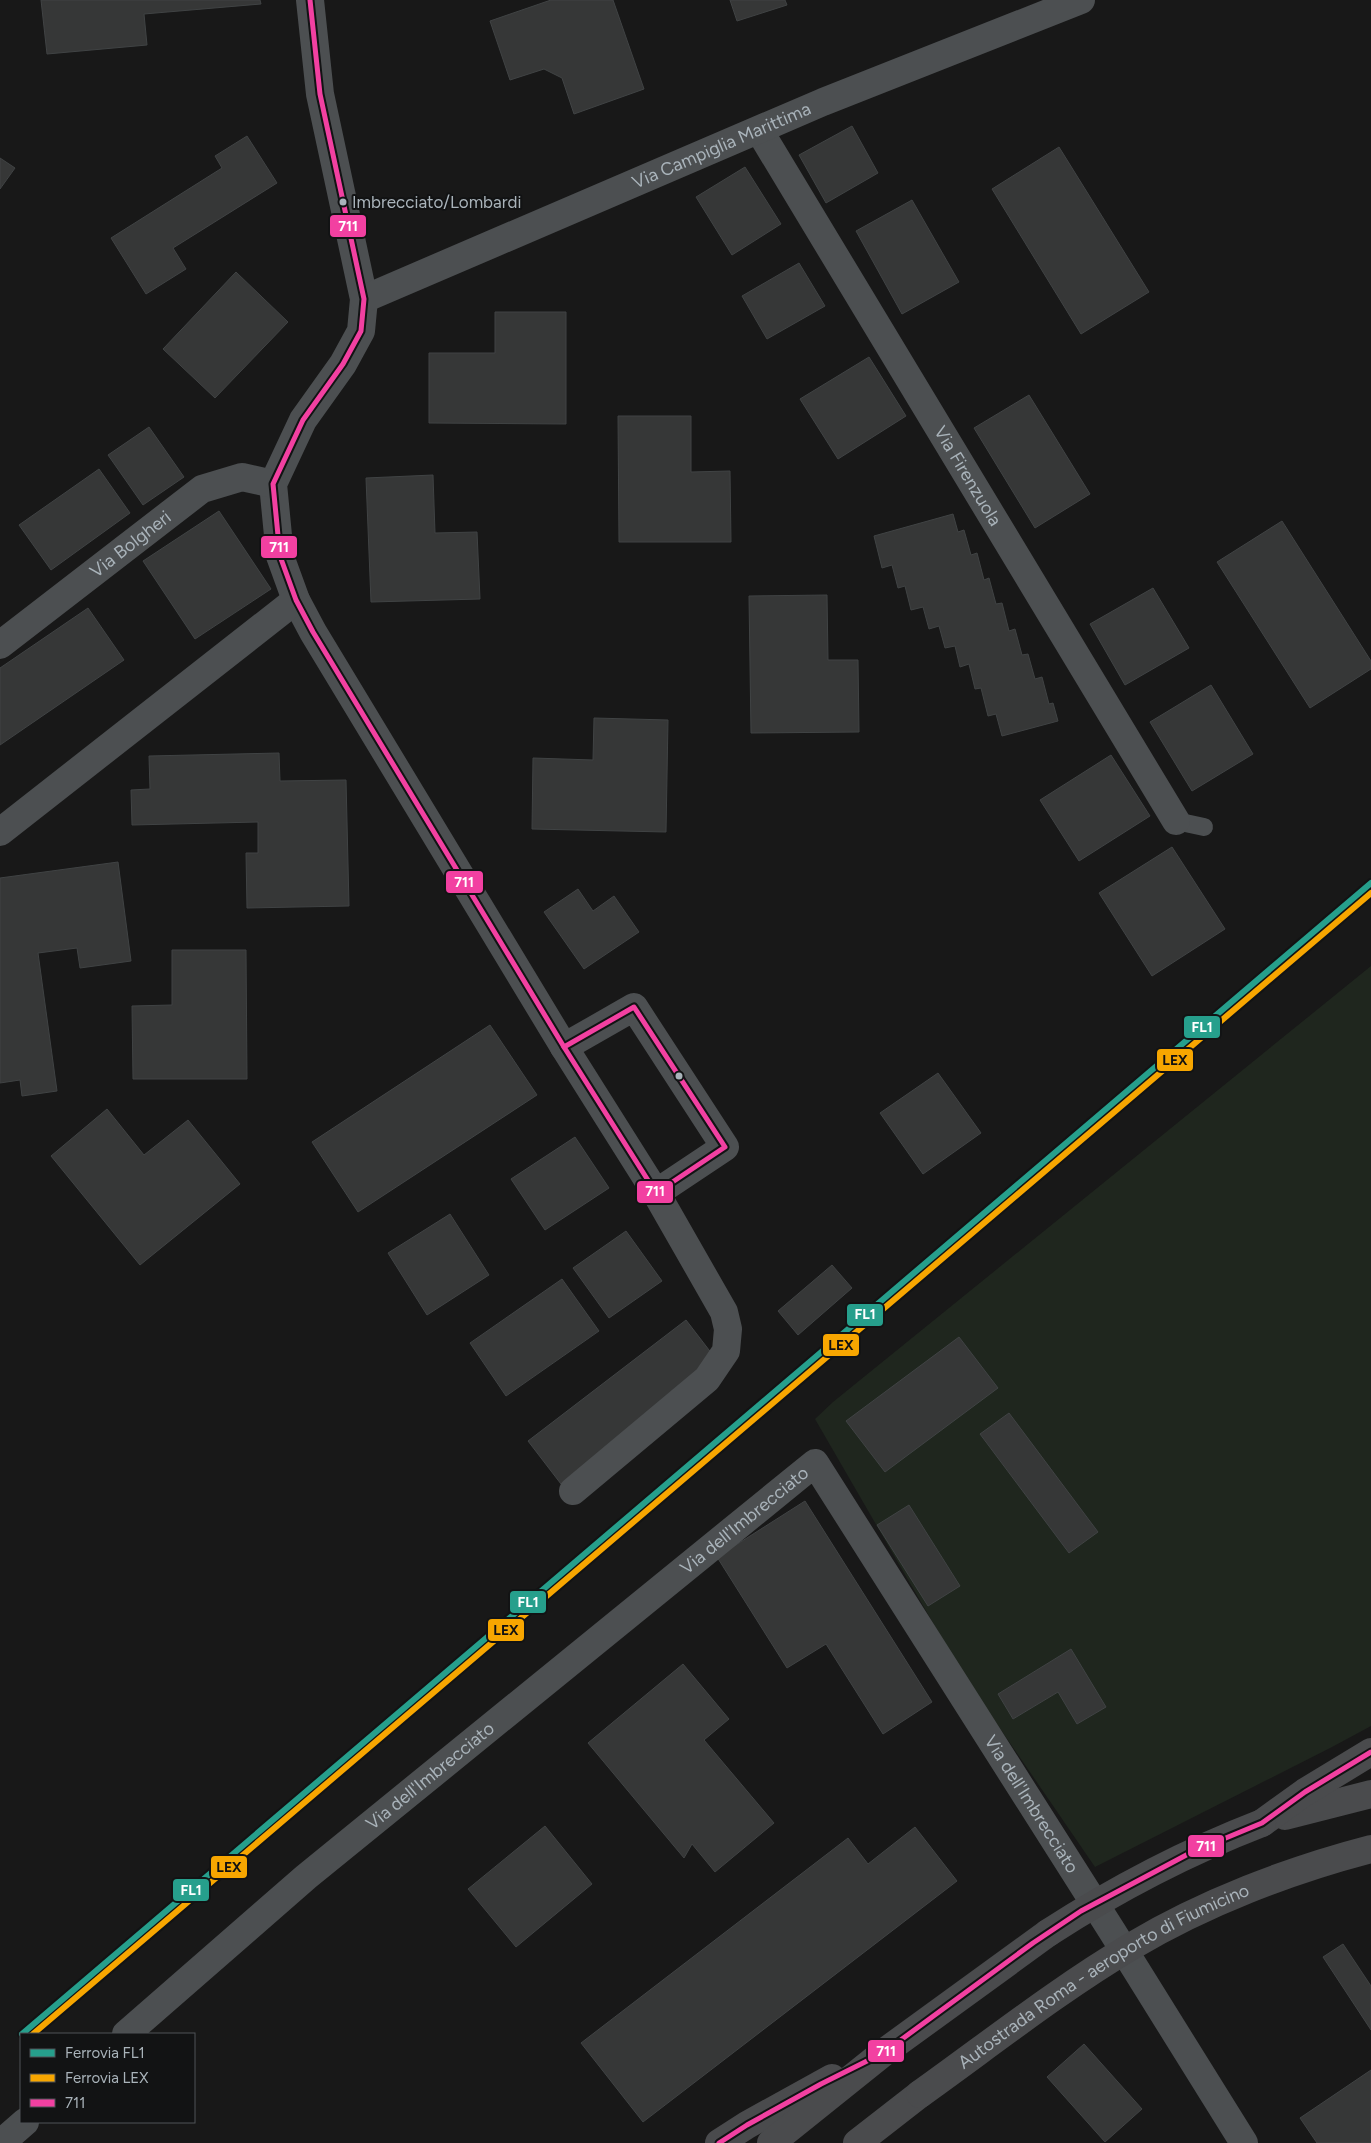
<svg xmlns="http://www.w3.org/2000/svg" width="1371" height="2143" font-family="Figtree,sans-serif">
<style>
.green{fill:#1f261e}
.building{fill:#363737;stroke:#404344}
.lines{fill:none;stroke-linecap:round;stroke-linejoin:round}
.lane{stroke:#4c4f51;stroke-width:18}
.street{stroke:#4c4f51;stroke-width:28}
.highway{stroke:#4a4b4d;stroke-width:28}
.highway-bridge{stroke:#4a4b4d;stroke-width:28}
.bus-1-casing{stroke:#121314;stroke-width:9}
.bus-1{stroke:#f240a1;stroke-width:5}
.rail-1-casing{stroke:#121314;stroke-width:10}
.rail-2-casing{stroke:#121314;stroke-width:10}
.rail-1{stroke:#269f8c;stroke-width:6}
.rail-2{stroke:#f7a600;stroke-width:6}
.bus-dot{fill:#a9b3ba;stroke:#121314;stroke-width:2}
.labels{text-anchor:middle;stroke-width:4;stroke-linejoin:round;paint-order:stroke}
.bus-label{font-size:17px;fill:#a9b3ba;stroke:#121314;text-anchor:start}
.street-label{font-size:18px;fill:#a9b3ba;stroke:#121314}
.line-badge{stroke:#121314;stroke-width:2}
.badge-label{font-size:14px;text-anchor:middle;font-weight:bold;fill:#fff}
.pale-badge-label{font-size:14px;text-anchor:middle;font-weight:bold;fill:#111}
</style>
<rect width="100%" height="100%" fill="#181818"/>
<polygon class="green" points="1371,966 1371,1726 1332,1747 1095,1867 962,1673 815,1419 833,1402"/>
<g class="building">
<polygon points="41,0 260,0 261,4 144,14 147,45 47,54"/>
<polygon points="551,0 613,0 644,89 574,114 562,78 544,69 510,80 490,21"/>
<polygon points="730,0 785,0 787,5 737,21"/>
<polygon points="852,126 878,173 826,203 799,155"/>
<polygon points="247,136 277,183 173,248 186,269 146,294 111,238 222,168 215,156"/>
<polygon points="1059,147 1149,292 1081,334 992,189"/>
<polygon points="0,158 15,168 0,189"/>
<polygon points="745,167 781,224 732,255 696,197"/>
<polygon points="912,200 959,282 902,314 856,231"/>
<polygon points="799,263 825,306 767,339 742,296"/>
<polygon points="236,272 288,322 215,398 163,349"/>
<polygon points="495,312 566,312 566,424 429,423 429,353 495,353"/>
<polygon points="869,357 906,416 838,459 800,399"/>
<polygon points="1029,395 1090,494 1035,528 974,428"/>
<polygon points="618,416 691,416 691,472 730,471 731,542 619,542"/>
<polygon points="149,427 184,477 143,505 108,455"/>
<polygon points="99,469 130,513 51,570 19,525"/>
<polygon points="433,475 435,533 477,532 480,599 371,602 366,478"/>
<polygon points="219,511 271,589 195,639 143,561"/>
<polygon points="953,514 958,532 964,530 971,555 977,553 984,580 989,578 996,604 1002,603 1009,631 1015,629 1022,655 1028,654 1035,679 1042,677 1049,704 1053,703 1058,721 1002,736 996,714 988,716 981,688 975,689 969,664 960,667 955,646 945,648 939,626 929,629 923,607 911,610 905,586 898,588 892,565 882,568 874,536"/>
<polygon points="1282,521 1371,661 1371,669 1310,708 1217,562"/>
<polygon points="1153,588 1189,648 1125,685 1090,624"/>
<polygon points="827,595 828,660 858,660 859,732 751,733 749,596"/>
<polygon points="88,608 124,660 0,745 0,668"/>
<polygon points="1211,685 1253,754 1192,791 1150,722"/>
<polygon points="594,718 668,720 666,832 532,829 533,758 593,760"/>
<polygon points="279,753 280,781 346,780 349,906 247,908 246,853 258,853 258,822 132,825 131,790 150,789 149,756"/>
<polygon points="1111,755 1150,816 1079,861 1040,800"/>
<polygon points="1172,847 1225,929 1152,976 1099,893"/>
<polygon points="118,862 131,961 80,968 77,948 38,953 57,1091 22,1096 20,1080 0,1083 0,878"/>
<polygon points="578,889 593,911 614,896 639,932 584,969 544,912"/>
<polygon points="172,950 246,950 247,1079 133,1079 132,1006 172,1005"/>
<polygon points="490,1025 537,1095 358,1212 312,1142"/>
<polygon points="938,1073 981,1133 923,1174 880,1113"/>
<polygon points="107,1109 144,1155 188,1120 240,1184 140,1265 51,1156"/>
<polygon points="575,1137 609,1188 545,1230 511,1179"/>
<polygon points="450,1214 489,1275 427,1315 388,1253"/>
<polygon points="626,1231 662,1281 609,1318 573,1268"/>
<polygon points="832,1265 852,1288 798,1335 778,1311"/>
<polygon points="562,1279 599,1331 506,1396 470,1343"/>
<polygon points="686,1320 719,1363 561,1484 528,1441"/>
<polygon points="959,1337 998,1388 885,1472 846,1421"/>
<polygon points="1009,1413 1098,1532 1069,1553 980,1434"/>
<polygon points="805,1501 932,1702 883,1734 826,1644 787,1668 717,1557"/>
<polygon points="909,1505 960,1586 928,1606 877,1525"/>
<polygon points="1071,1649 1106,1707 1077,1724 1058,1692 1013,1719 998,1694"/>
<polygon points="683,1664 729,1719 704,1740 774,1823 715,1872 692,1844 684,1858 588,1743"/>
<polygon points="545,1826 592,1884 516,1947 468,1889"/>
<polygon points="915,1827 957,1881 643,2122 581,2043 848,1838 868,1864"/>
<polygon points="1343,1944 1371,1986 1371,2030 1323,1957"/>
<polygon points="1084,2044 1142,2109 1105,2142 1047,2077"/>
<polygon points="1371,2070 1371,2143 1317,2143 1300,2118"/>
</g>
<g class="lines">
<polyline class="lane" points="1176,821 1204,827"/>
<g class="street">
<polyline points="310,0 320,94 364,299 361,331 343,364 303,420 273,484 280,556 296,600 313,632 564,1047 656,1193 724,1312 728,1329 726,1351 707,1379 573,1491"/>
<path id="s1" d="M759 130 1176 821"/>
<path id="s2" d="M364 299 823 102 1081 0"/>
<path id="s3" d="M0 645 202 489 242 477 273 484"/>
<polyline points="0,832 296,600"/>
<polyline points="564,1047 634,1007 725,1147 656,1193"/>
<path id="s4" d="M126 2034 306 1877 815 1463 1112 1931 1244 2143"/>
<polyline points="1,2143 25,2122"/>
</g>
<g class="highway">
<polyline points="1285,1816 1371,1794"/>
<polyline points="1262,1823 1305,1792 1371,1752"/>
<polyline points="719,2143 747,2125 832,2078"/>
<polyline points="771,2143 883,2053 1048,1933"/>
<polyline points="857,2143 920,2094"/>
</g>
<g class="highway-bridge">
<path d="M1048 1933C1116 1889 1187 1852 1262 1823"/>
<path id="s5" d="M920 2094C990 2044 1058 1990 1132 1946 1204 1903 1290 1870 1371 1849"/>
</g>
<defs>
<g id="bus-1">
<polyline points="310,0 320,94 364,299 361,331 343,364 303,420 273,484 280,556 296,600 313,632 564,1047"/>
<polygon points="634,1007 725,1147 656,1193 564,1047"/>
<polyline points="719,2143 747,2125 821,2084 883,2053 1033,1943 1081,1911 1192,1852 1262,1823 1305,1792 1371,1752"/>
</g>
</defs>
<use href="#bus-1" class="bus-1-casing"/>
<use href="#bus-1" class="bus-1"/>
<defs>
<polyline id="rail-1" points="22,2034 1371,883"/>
<polyline id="rail-2" points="33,2034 1371,893"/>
</defs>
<use href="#rail-1" class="rail-1-casing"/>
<use href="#rail-2" class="rail-2-casing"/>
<use href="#rail-1" class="rail-1"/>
<use href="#rail-2" class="rail-2"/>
</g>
<g class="bus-dot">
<circle cx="343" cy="202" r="4.5"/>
<circle cx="679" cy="1076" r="4.5"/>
</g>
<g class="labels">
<g class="bus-label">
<text x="352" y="208">Imbrecciato/Lombardi</text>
</g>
<g class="street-label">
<text dy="6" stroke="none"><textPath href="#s2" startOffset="389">Via Campiglia Marittima</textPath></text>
<text dy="6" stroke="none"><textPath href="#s1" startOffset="404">Via Firenzuola</textPath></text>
<text dy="6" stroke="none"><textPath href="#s3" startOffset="165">Via Bolgheri</textPath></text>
<text dy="6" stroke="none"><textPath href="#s4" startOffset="804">Via dell'Imbrecciato</textPath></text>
<text dy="6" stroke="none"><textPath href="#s4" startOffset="399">Via dell'Imbrecciato</textPath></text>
<text dy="6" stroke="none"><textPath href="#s4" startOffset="1299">Via dell'Imbrecciato</textPath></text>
<text dy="6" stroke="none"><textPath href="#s5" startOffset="219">Autostrada Roma - aeroporto di Fiumicino</textPath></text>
</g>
</g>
<g class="line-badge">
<rect x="329" y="214" width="38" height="24" rx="5" fill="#f240a1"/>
<rect x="260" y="535" width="38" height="24" rx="5" fill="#f240a1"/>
<rect x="445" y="870" width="39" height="24" rx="5" fill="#f240a1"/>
<rect x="1183" y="1015" width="38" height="24" rx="5" fill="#269f8c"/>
<rect x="1156" y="1048" width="38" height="24" rx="5" fill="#f7a600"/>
<rect x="636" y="1180" width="38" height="24" rx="5" fill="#f240a1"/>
<rect x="846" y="1303" width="38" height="24" rx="5" fill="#269f8c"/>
<rect x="822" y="1333" width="38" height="24" rx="5" fill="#f7a600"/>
<rect x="509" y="1590" width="38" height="24" rx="5" fill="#269f8c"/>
<rect x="487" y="1618" width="38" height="24" rx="5" fill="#f7a600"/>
<rect x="1187" y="1834" width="38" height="24" rx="5" fill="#f240a1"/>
<rect x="210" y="1855" width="38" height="24" rx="5" fill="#f7a600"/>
<rect x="172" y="1878" width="38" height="24" rx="5" fill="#269f8c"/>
<rect x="867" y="2039" width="38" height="24" rx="5" fill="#f240a1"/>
</g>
<g class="badge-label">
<text x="348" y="231">711</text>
<text x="279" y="552">711</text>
<text x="464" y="887">711</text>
<text x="1202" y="1032">FL1</text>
<text x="655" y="1196">711</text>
<text x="865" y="1319">FL1</text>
<text x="528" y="1607">FL1</text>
<text x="1206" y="1851">711</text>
<text x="191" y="1895">FL1</text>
<text x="886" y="2056">711</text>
</g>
<g class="pale-badge-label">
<text x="1175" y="1065">LEX</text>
<text x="841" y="1350">LEX</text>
<text x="506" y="1635">LEX</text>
<text x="229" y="1872">LEX</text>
</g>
<rect x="20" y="2033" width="175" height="90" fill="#121314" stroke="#4e5356"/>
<rect x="30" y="2049" width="25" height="8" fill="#269f8c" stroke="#4e5356"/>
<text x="65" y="2058" font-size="15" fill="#a9b3ba">Ferrovia FL1</text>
<rect x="30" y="2074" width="25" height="8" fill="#f7a600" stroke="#4e5356"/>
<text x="65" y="2083" font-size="15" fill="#a9b3ba">Ferrovia LEX</text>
<rect x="30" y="2099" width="25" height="8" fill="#f240a1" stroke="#4e5356"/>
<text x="65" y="2108" font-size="15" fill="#a9b3ba">711</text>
</svg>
